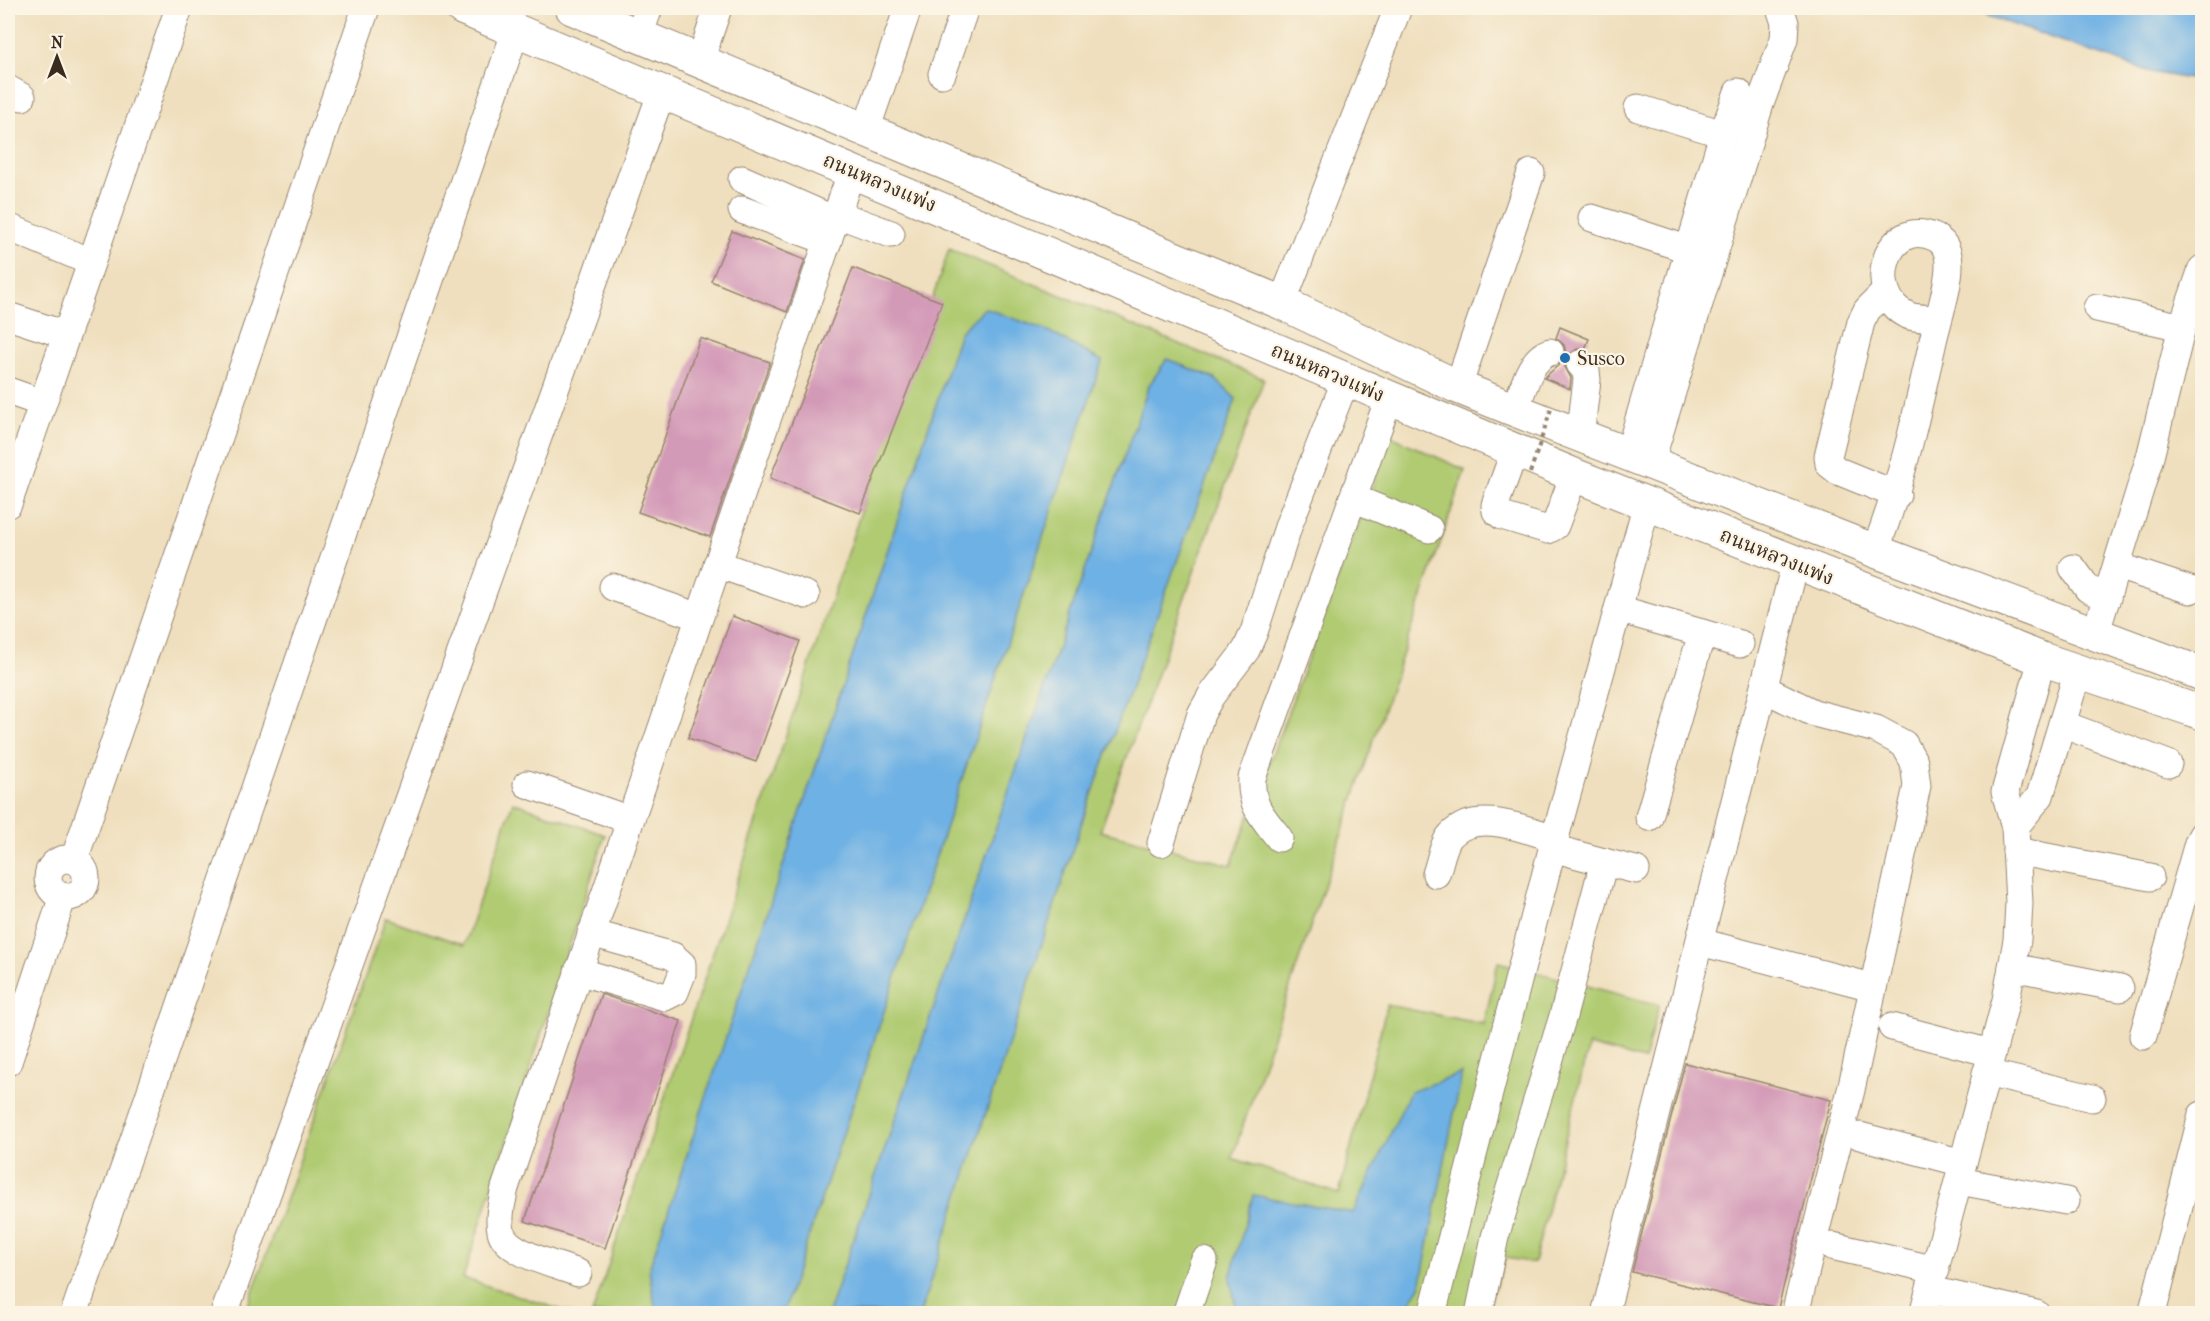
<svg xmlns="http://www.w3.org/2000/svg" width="2210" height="1321" font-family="'IM FELL French Canon','Noto Serif Thai',serif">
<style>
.green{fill:#b0cb72;stroke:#767a48;stroke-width:1.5}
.water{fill:#6eb1e4;stroke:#546e81;stroke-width:1.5}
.building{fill:#d39ab7}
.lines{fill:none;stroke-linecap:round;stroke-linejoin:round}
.minor-casing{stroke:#95846e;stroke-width:29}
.major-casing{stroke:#95846e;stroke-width:35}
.minor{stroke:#fff;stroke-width:27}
.major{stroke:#fff;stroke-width:33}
.path-bridge{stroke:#95846e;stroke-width:4;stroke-dasharray:4.5 4.5;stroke-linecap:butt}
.poi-dot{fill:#1f6fb2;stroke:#fcf5e5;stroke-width:2}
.labels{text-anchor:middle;stroke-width:4.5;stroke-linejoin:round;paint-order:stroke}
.street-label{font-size:20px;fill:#3b2a1e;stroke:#fcf5e5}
.poi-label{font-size:20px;fill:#3b2a1e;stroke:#fcf5e5;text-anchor:start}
</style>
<rect width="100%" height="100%" fill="#fcf5e5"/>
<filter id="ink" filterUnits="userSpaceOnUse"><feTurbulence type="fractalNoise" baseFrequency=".0167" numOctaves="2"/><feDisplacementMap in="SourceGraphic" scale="12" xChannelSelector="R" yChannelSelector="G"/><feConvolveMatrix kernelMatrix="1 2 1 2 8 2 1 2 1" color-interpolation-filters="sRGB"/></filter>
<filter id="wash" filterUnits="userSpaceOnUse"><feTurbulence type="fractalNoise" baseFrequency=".008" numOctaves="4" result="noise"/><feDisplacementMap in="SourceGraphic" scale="24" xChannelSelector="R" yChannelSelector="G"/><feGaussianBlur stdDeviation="1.35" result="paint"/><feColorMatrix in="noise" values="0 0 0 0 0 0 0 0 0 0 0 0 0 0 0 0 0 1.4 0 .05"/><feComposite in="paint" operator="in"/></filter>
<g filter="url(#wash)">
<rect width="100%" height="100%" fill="#efdfbe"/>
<g class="green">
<polygon points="949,249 1264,379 1100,831 1231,865 1391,436 1465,470 1232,1158 1339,1194 1387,1005 1484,1024 1498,962 1659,1005 1644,1060 1589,1045 1534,1263 1506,1258 1485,1313 592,1314"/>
<polygon points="513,802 605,835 463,1278 571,1313 245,1314 386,918 464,945"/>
</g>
<g class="water">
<polygon points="1965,8 2202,8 2202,81 2150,72"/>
<polygon points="985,308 1048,331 1102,361 783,1313 656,1313 649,1269 960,332"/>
<polygon points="1167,359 1214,378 1236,399 1082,822 920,1313 828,1313 1149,385"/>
<polygon points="1462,1073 1420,1287 1402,1313 1237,1312 1230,1278 1253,1195 1353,1213 1410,1092"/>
</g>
<g id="blocks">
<g class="building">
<polygon points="732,231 805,260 787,312 711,281"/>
<polygon points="853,268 942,302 860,513 770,478"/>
<polygon points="1560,327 1589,339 1585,349 1577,349 1565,358 1565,367 1571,378 1570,389 1544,378 1563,361 1566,354 1564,345 1556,338"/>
<polygon points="700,338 770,362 710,537 638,512"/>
<polygon points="732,616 800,641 756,762 688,738"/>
<polygon points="601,994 681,1021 605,1248 525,1221"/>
<polygon points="1685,1063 1831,1100 1778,1308 1632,1272"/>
</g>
</g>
</g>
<g filter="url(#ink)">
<use href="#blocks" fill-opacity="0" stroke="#95846e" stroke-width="1.5"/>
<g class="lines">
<defs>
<g id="minor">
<polyline points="639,35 649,8"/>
<polyline points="700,61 718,8"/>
<polyline points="942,74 965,8"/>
<polyline points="8,89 22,97"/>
<polyline points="1638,108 1723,134"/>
<polyline points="866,130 908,8"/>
<polyline points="742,179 835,220"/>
<polyline points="742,210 828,241"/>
<polyline points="837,214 891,234"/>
<polyline points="1592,218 1690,250"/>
<polyline points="8,227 91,262"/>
<polyline points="1885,292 1867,310 1861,322 1828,456 1829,464 1838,471 1897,495"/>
<polyline points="1282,303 1398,8"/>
<polyline points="2097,308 2182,327"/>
<polyline points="8,316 66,335"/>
<polyline points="1580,364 1586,371 1587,380 1580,437"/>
<polyline points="1458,387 1531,173"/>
<polyline points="8,391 42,403"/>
<path d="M1515 410C1523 391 1529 358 1550 352"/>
<polyline points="1515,450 1495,505 1496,511 1502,516 1548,530 1555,526 1574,475"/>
<polyline points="1628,456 1723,134 1738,92"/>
<polyline points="1650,464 1760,104 1784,39 1785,23 1780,8"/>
<polyline points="1353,498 1429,529"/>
<polyline points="8,504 179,8"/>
<path d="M1875 551C1902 482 1917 413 1933 341 1938 319 1949 287 1949 265 1949 255 1946 243 1936 238 1885 214 1864 295 1907 315 1915 319 1929 318 1938 319"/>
<polyline points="717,564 806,595"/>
<polyline points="2117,566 2190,590"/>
<polyline points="2073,568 2088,589 2107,598"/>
<polyline points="613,587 699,617"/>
<polyline points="1618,609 1740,644"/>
<polyline points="2095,635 2150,457 2182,327 2202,269"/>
<polyline points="1765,689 1814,713 1876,729 1904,744 1914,762 1917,786 1851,1090 1795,1314"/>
<polyline points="2062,724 2168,764"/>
<polyline points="527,784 630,820"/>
<polyline points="1649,817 1702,633"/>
<polyline points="2015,827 2040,796 2078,671"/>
<path d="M1279 838C1263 817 1250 806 1252 778L1389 398"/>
<polyline points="1161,843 1201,714 1211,696 1246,650 1254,632 1289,524 1346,379"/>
<polyline points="2016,851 2150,877"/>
<circle cx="67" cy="878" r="19"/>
<polyline points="74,860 366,8"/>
<polyline points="1604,862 1636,870"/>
<path d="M1436 874C1440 863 1443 843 1451 835 1476 808 1526 830 1555 838"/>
<polyline points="1700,942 1872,987"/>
<polyline points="2012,967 2120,988"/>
<polyline points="578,971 665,997 675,992 682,974 682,964 673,956 591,933"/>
<polyline points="1892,1027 1991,1053"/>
<polyline points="2143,1036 2198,843 2202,835"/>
<polyline points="8,1062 63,896"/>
<polyline points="1986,1073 2092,1098"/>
<polyline points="1860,1136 1963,1163"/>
<polyline points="1959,1181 2066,1201"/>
<polyline points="1832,1246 1936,1270"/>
<path d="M578 1273C558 1265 506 1254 501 1231 498 1216 502 1202 505 1188L852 170"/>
<polyline points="1930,1290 2036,1314"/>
<polyline points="74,1314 516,30"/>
<polyline points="224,1314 662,91"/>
<polyline points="1186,1314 1204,1261"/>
<polyline points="1432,1314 1555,838 1647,503"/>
<polyline points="1479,1314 1495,1237 1563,1016 1604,862 1552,848"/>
<polyline points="1605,1314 1795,564"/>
<polyline points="1923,1314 2006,1000 2017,940 2019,903 2015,827 2005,792 2042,659"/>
<polyline points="2152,1314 2202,1115"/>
</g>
<g id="major">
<polyline points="462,8 1574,475 2042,659 2202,713"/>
<polyline points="572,8 1282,303 1458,387 1515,410 1875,551 2202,674"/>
</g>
</defs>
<use href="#minor" class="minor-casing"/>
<use href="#major" class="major-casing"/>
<use href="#minor" class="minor"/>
<use href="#major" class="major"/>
<polyline class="path-bridge" points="1530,473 1551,409"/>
</g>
</g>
<circle class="poi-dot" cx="1565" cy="358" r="6"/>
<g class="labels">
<g class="street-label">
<text transform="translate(880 182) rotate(23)" y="7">ถนนหลวงแพ่ง</text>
<text transform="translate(1328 372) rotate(23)" y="7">ถนนหลวงแพ่ง</text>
<text transform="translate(1777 556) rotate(22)" y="7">ถนนหลวงแพ่ง</text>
</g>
<g class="poi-label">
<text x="1577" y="365">Susco</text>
</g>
</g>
<rect width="2210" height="1321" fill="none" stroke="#fcf5e5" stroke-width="30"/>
<g transform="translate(57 57)" stroke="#fcf5e5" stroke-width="4.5" paint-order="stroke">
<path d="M0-4.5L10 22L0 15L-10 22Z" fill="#3b2a1e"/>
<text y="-9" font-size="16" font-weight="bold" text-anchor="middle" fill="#3b2a1e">N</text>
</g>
</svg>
